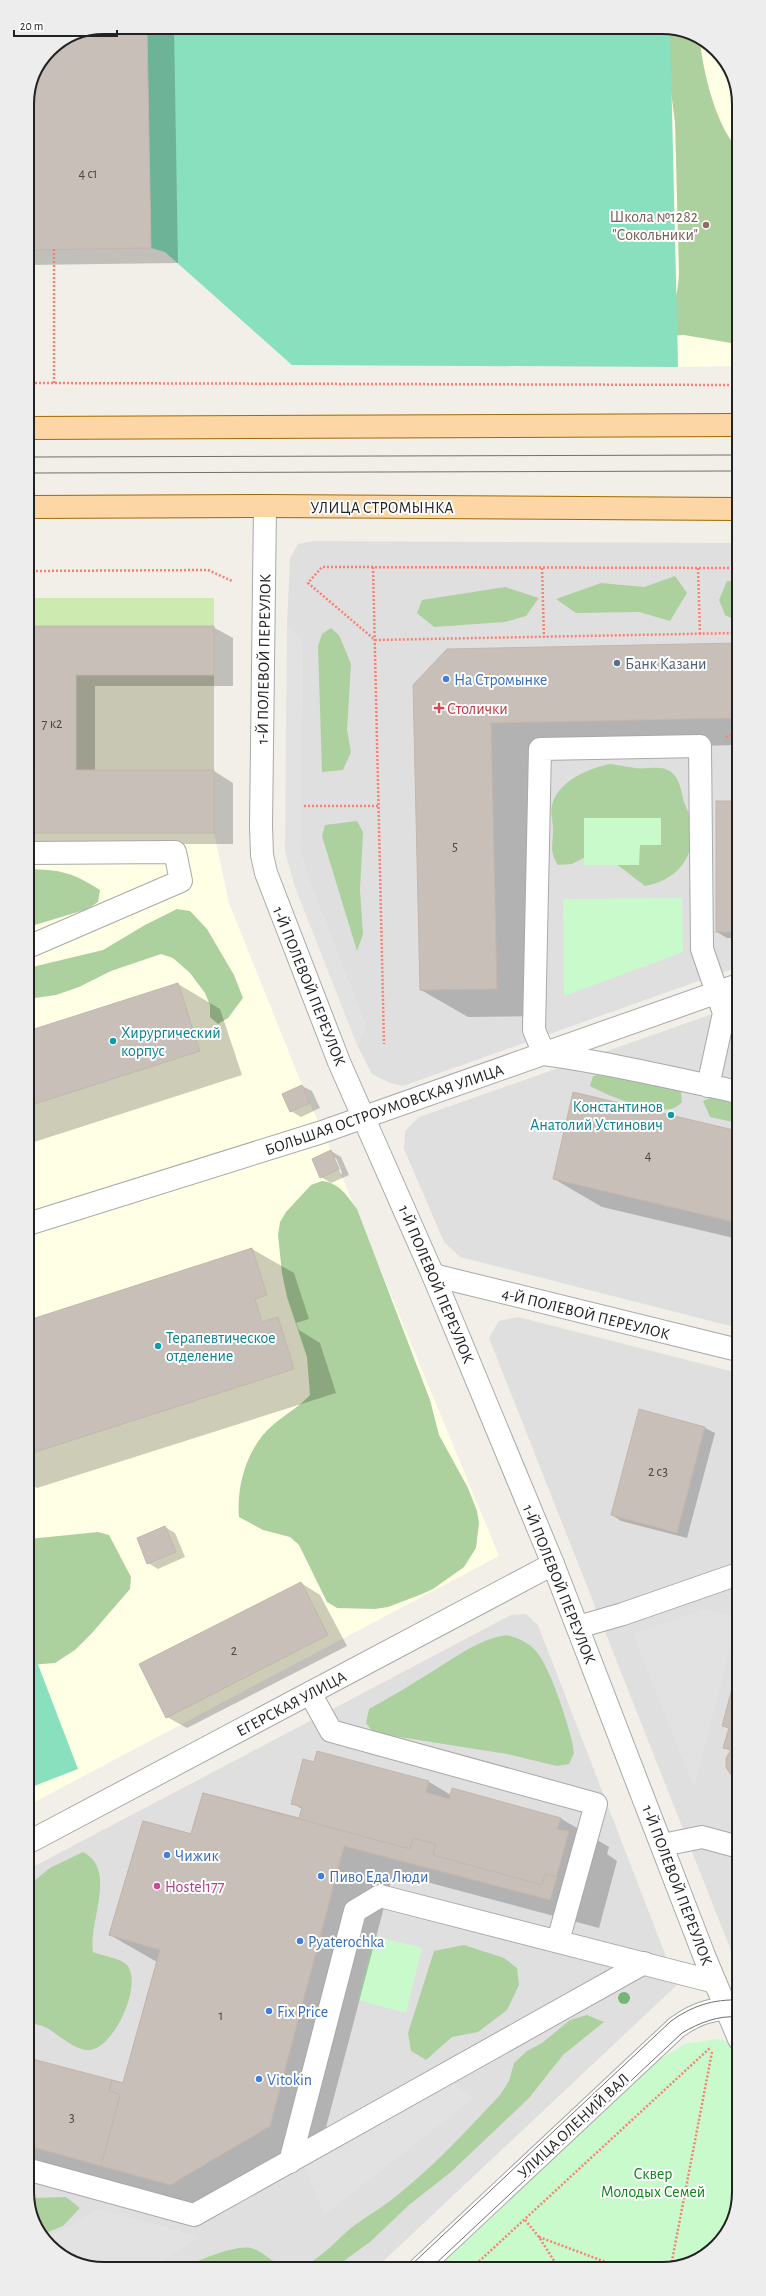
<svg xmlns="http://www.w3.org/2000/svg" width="766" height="2296" font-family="'Alegreya Sans',sans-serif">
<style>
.residential{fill:#e0dfdf}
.education{fill:#ffffe5}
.construction{fill:#c7c7b4}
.grass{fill:#cdebb0}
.forest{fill:#add19e}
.park{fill:#c8facc}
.pitch{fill:#88e0be}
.parking{fill:#e2e2e2}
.shadow{fill:#0003;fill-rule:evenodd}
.building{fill:#c7bfb8;stroke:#c4b6ab}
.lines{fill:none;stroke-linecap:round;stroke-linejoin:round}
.minor-casing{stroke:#a9a9a9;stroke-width:24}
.major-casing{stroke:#a06b00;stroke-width:24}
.path{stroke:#fa8072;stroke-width:2.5;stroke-dasharray:2 2;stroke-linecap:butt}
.minor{stroke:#fff;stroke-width:22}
.major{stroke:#fcd6a4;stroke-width:22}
.tram{stroke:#707070;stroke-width:1}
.tree{fill:#74b475}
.education-dot{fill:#8d6e63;stroke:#fff;stroke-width:1.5}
.service-dot{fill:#5c6f8a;stroke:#fff;stroke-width:1.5}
.shop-dot{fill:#3f7fe0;stroke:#fff;stroke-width:1.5}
.health-dot{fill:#e0444e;stroke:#fff;stroke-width:1.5}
.culture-dot{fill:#0f9aa8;stroke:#fff;stroke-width:1.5}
.hotel-dot{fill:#d1479c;stroke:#fff;stroke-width:1.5}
.labels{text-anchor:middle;stroke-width:4;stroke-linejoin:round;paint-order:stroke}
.number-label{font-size:14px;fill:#4b4948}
.education-label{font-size:16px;fill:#785e54;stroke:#fff;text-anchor:end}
.street-label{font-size:16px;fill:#222;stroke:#fff}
.service-label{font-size:16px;fill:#4e5e75;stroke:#fff;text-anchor:start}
.shop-label{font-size:16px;fill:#366cbe;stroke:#fff;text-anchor:start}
.health-label{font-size:16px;fill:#be3a42;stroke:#fff;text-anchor:start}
.culture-label{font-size:16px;fill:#0d838f;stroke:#fff;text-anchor:start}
.hotel-label{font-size:16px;fill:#b23c85;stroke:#fff;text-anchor:start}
.park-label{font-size:16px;fill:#0c8416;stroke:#fff}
.rim{fill:none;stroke:#222;stroke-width:2}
</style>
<rect width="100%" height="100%" fill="#f2efe9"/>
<g class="residential">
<polygon points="313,541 737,543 738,967 403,1086 390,1083 372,1074 357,1045 366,1026 309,881 300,851 302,641 287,625 290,558 298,544"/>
<polygon points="738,1005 738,1328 460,1257 444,1242 404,1149 405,1131 419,1117"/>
<polygon points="518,1317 738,1373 739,1959 732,1953 489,1338 499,1321"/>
<polygon points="526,1614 538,1625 677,1985 376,2268 99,2269 53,2250 30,2212 29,1869 511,1615"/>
</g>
<g class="education">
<polygon points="670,28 713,46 736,84 737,366 678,367"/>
<polygon points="28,833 214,833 229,903 302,1085 335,1160 499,1556 29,1805"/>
</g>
<rect class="construction" x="28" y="598" width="186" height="235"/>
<rect class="grass" x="28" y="598" width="186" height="28"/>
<g class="forest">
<path d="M668 27 700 41C703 72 716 125 737 148V344L684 335 652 337C671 313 677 305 679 274L675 122 665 47Z"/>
<polygon points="675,576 687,593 670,621 639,612 576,613 556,599 601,583 644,587"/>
<polygon points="727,581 737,581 737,621 725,615 719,600"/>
<polygon points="505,587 539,598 526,616 505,622 434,627 417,613 422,600"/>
<polygon points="331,628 339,635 351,664 347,730 351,752 343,770 322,772 318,646 322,634"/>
<path d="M610 764C619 765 627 767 635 768 646 770 661 764 671 772 680 779 681 791 684 802 687 810 691 817 692 825 696 857 676 881 645 886L615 863 593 853 572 864 558 865C549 851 553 845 553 829 553 822 550 812 552 805 558 781 589 768 610 764Z"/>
<polygon points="357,821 363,832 360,890 363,934 357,951 322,836 325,825"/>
<path d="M28 869C62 870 71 872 100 890L98 902 88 909 28 927Z"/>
<polygon points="177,909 190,911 207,929 234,975 243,998 228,1018 218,1024 210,1017 210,1005 205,993 190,973 173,958 161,954 111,971 79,987 56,995 28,999 28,968 103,950 145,925"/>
<path d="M604 1074 677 1084 681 1092 682 1102C679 1105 675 1108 671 1109 651 1113 608 1096 590 1086L593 1076Z"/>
<polygon points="712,1097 738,1102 738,1123 710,1117 703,1101"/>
<path d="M322 1181C340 1183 347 1196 357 1209L430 1400 439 1435 468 1488 477 1511 479 1523 476 1548 464 1567 433 1589 422 1594 388 1607 375 1609 337 1608 327 1602 299 1545 290 1537 263 1530 239 1517C236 1485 248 1445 274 1424 286 1414 299 1407 310 1395L307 1357 287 1297 282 1273 278 1235 280 1222 286 1212 311 1185Z"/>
<polygon points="98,1532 109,1535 131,1577 130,1589 92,1633 75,1650 55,1663 29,1665 29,1539"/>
<path d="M507 1635C518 1638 528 1642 536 1651 551 1669 566 1718 572 1741L574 1753 569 1764 557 1766 507 1754 374 1733 366 1723 369 1709C391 1697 412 1684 433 1671 456 1657 479 1639 507 1635Z"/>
<path d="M83 1852C118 1870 88 1921 93 1952 103 1956 120 1958 127 1965 144 1984 112 2054 86 2050 72 2048 59 2035 47 2028 41 2025 35 2024 29 2022V1885L50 1868Z"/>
<polygon points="464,1945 504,1958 517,1968 519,1985 507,2010 478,2032 452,2037 426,2060 411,2051 408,2033 434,1951"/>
<path d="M587 2015 604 2022 563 2055 529 2098 451 2172 409 2205 370 2242 334 2268H184C198 2260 235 2245 251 2248 268 2252 280 2274 300 2267 323 2259 337 2238 355 2225 370 2214 386 2205 400 2193 436 2164 468 2129 500 2095L509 2081 514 2063 527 2051 542 2043 570 2020Z"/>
<polygon points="66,2197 80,2208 63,2226 43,2234 30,2212 30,2198"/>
</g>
<g class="park">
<polygon points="584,818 661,818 661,845 640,845 639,865 584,865"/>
<polygon points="682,898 683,952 564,996 563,899"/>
<polygon points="374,1936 422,1948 406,2013 358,2000"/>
<polygon points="718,2039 739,2044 739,2192 723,2239 682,2266 439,2267 660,2059 685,2044"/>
</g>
<g class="pitch">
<polygon points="104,27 670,28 678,367 292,365 165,252 151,248 27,99 50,49 75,33"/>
<polygon points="29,1641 78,1769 29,1788"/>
</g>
<g class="parking">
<polygon points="287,625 302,641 300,851 309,881 366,1026 357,1045 295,887 285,852"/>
<polygon points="704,1609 738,1618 694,1788 633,1634"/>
<polygon points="451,2083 474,2098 324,2215 304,2164"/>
<polygon points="98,2209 201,2237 148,2269 99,2269 53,2250 46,2239"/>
</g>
<g class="shadow">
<polygon points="104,27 174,27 178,263 27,265 27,99 50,49 75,33"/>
<polygon points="28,627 213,627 233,638 233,686 95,686 95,771 214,771 233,783 233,844 28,844"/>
<polygon points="737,644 737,745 537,750 544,1016 468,1017 421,990 447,650"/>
<polygon points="717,802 737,802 737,938 727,938 717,932"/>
<polygon points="178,984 220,1009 242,1075 28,1144 28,1033"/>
<polygon points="302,1086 312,1091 320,1108 301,1117 291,1111"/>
<polygon points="738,1132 738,1239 602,1207 554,1179"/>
<path d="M331 1151 341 1157 349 1175 331 1183 321 1177ZM333 1158H336L342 1173 341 1174Z"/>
<polygon points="252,1249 294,1273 309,1319 296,1323 299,1330 320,1343 336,1393 37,1488 29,1483 29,1321"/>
<polygon points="640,1410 705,1428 715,1433 687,1538 621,1521 612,1515"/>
<polygon points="165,1527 175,1533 185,1557 158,1569 148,1563"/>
<polygon points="301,1583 320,1595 347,1646 187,1728 167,1717"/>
<polygon points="738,1671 738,1779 732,1774 731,1751 724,1747 729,1729 723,1725"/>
<polygon points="315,1763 429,1782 451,1795 560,1818 609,1847 607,1854 617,1861 599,1928 393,1873 319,2154 220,2213 30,2160 29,2059 124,2084 157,1962 110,1935 191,1835 299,1819 302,1809 292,1803"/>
</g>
<g class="building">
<polygon points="104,27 147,27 151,248 27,250 27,99 50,49 75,33"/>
<polygon points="28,626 214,626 214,675 76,675 76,770 214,770 214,833 28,833"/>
<polygon points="737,643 737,718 491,723 497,989 420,990 413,685 447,649"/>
<rect x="716" y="801" width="21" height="131"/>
<polygon points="178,983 200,1051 28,1106 28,1031"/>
<polygon points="302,1085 310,1103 290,1112 282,1094"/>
<polygon points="573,1092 738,1131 738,1223 553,1179"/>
<polygon points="331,1150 339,1169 320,1178 312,1159"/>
<polygon points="252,1248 267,1295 255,1299 262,1322 278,1317 294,1369 29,1454 29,1320"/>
<polygon points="639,1409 705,1427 677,1533 611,1515"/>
<polygon points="165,1526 176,1552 147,1564 137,1538"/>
<polygon points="301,1582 328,1635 166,1718 139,1664"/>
<polygon points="737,1670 738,1670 738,1780 731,1775 726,1767 726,1758 731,1750 723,1748 729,1728 722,1726"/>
<polygon points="317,1751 429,1781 426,1792 449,1799 452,1788 561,1818 557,1829 569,1831 550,1900 344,1846 270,2126 170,2185 101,2166 120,2095 109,2091 112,2080 123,2083 160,1950 109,1935 143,1821 191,1834 203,1793 299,1818 302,1807 291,1804 303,1759 314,1762"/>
<polygon points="203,1793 410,1849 413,1838 436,1844 433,1855 542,1885 545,1874 557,1877 550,1900 344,1846 270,2126 170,2185 29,2146 29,2131 93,2148 96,2137 108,2140 120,2095 109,2091 112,2080 123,2083 160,1950 109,1935 143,1821 191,1834"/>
<polygon points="29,2058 112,2080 109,2091 120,2095 101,2166 29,2146"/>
</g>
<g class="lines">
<defs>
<g id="minor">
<polyline points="265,506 261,826 262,855 266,873 339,1062 433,1275 553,1564 705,1958 739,2039"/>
<polyline points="28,853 175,852 181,881 28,947"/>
<path d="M708 1086 724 1013 702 949 700 746 540 749 534 1030 544 1054C609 1063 673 1078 738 1092"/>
<polyline points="28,1224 322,1132 738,985"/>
<polyline points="433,1275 738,1350"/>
<polyline points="578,1627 623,1614 738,1574"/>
<polyline points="310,1693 331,1731 596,1804 558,1941"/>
<polyline points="29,1842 553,1564"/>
<polyline points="663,1845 702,1837 739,1847"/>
<polyline points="290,2162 355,1911 380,1896 715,1982"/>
<polyline points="30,2170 194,2215 644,1963"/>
<path d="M420 2268 677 2027C697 2013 714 2007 739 2010"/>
</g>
<g id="major">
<polyline points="28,428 737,425"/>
<polyline points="28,507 265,506 737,509"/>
</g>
</defs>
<use href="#minor" class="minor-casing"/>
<use href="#major" class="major-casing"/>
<g class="path">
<polyline points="27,383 737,385"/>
<polyline points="54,383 54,249"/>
<polyline points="373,567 384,1044"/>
<polyline points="542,568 544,637"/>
<polyline points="698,568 700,634"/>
<polyline points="737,568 322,567 308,583 375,640 737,633"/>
<polyline points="28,571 208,570 232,581"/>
<polyline points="726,737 737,733"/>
<polyline points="304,806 379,806"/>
<polyline points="525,2220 539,2237 558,2267"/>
<polyline points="539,2237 619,2267"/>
<polyline points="671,2266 712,2052"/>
<polyline points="473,2267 711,2047"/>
</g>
<use href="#minor" class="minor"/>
<use href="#major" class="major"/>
<g class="tram">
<polyline points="28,457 737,455"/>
<polyline points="28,473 737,471"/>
<path d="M432 2267 682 2033C699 2023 718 2015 739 2017"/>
<path d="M408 2268 671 2021C692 2006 713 1999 739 2000"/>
</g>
</g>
<circle class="tree" cx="624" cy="1998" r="6"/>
<circle class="education-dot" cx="706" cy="225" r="4"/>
<circle class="service-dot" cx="617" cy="663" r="4"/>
<g class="shop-dot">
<circle cx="446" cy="679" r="4"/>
<circle cx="167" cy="1855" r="4"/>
<circle cx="321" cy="1876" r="4"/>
<circle cx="300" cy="1941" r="4"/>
<circle cx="269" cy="2011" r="4"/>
<circle cx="259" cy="2079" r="4"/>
</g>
<path class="health-dot" d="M437 702h4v4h4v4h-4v4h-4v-4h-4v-4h4z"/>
<g class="culture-dot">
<circle cx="113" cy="1041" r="4"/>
<circle cx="671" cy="1115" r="4"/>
<circle cx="158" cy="1346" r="4"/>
</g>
<circle class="hotel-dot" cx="157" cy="1886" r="4"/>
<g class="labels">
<g class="number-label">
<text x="88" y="178">4 c1</text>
<text x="52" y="728">7 к2</text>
<text x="455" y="851">5</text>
<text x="648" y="1160">4</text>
<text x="658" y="1476">2 с3</text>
<text x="234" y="1655">2</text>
<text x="221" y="2020">1</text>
<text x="72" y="2122">3</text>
</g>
<g class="education-label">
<text x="698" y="222">Школа №1282<tspan x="698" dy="18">"Сокольники"</tspan></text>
</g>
<g class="street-label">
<text x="382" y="513">УЛИЦА СТРОМЫНКА</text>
<text transform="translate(263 659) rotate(-89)" y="6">1-Й ПОЛЕВОЙ ПЕРЕУЛОК</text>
<text transform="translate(310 986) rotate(68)" y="6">1-Й ПОЛЕВОЙ ПЕРЕУЛОК</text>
<text transform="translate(384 1109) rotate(-19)" y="6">БОЛЬШАЯ ОСТРОУМОВСКАЯ УЛИЦА</text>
<text transform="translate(437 1284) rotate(67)" y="6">1-Й ПОЛЕВОЙ ПЕРЕУЛОК</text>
<text transform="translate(586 1313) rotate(14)" y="6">4-Й ПОЛЕВОЙ ПЕРЕУЛОК</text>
<text transform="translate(560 1584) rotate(68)" y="6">1-Й ПОЛЕВОЙ ПЕРЕУЛОК</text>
<text transform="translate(291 1703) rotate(-28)" y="6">ЕГЕРСКАЯ УЛИЦА</text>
<text transform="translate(678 1885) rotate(69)" y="6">1-Й ПОЛЕВОЙ ПЕРЕУЛОК</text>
<text transform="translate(573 2125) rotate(-43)" y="6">УЛИЦА ОЛЕНИЙ ВАЛ</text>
</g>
<g class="service-label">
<text x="625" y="669">Банк Казани</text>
</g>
<g class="shop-label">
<text x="454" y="685">На Стромынке</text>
<text x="175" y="1861">Чижик</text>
<text x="329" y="1882">Пиво Еда Люди</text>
<text x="308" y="1947">Pyaterochka</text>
<text x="277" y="2017">Fix Price</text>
<text x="267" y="2085">Vitokin</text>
</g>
<g class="health-label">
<text x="447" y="714">Столички</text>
</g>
<g class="culture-label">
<text x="121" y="1038">Хирургический<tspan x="121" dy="18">корпус</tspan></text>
<text x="663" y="1112" text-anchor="end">Константинов<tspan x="663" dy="18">Анатолий Устинович</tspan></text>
<text x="166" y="1343">Терапевтическое<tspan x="166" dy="18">отделение</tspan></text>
</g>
<g class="hotel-label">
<text x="165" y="1892">Hostel177</text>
</g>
<g class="park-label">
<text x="653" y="2179">Сквер<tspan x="653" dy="18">Молодых Семей</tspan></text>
</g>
</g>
<path d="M0 0H766V2296H0ZM104 34H662A70 70 0 0 1 732 104V2192A70 70 0 0 1 662 2262H104A70 70 0 0 1 34 2192V104A70 70 0 0 1 104 34Z" fill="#ededed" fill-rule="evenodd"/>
<path class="rim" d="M104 34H662A70 70 0 0 1 732 104V2192A70 70 0 0 1 662 2262H104A70 70 0 0 1 34 2192V104A70 70 0 0 1 104 34Z"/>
<path d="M14 30v6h103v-6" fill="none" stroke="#222222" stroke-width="2"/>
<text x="20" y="30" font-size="12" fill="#222222" stroke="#ffffff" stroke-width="3" paint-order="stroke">20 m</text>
</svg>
